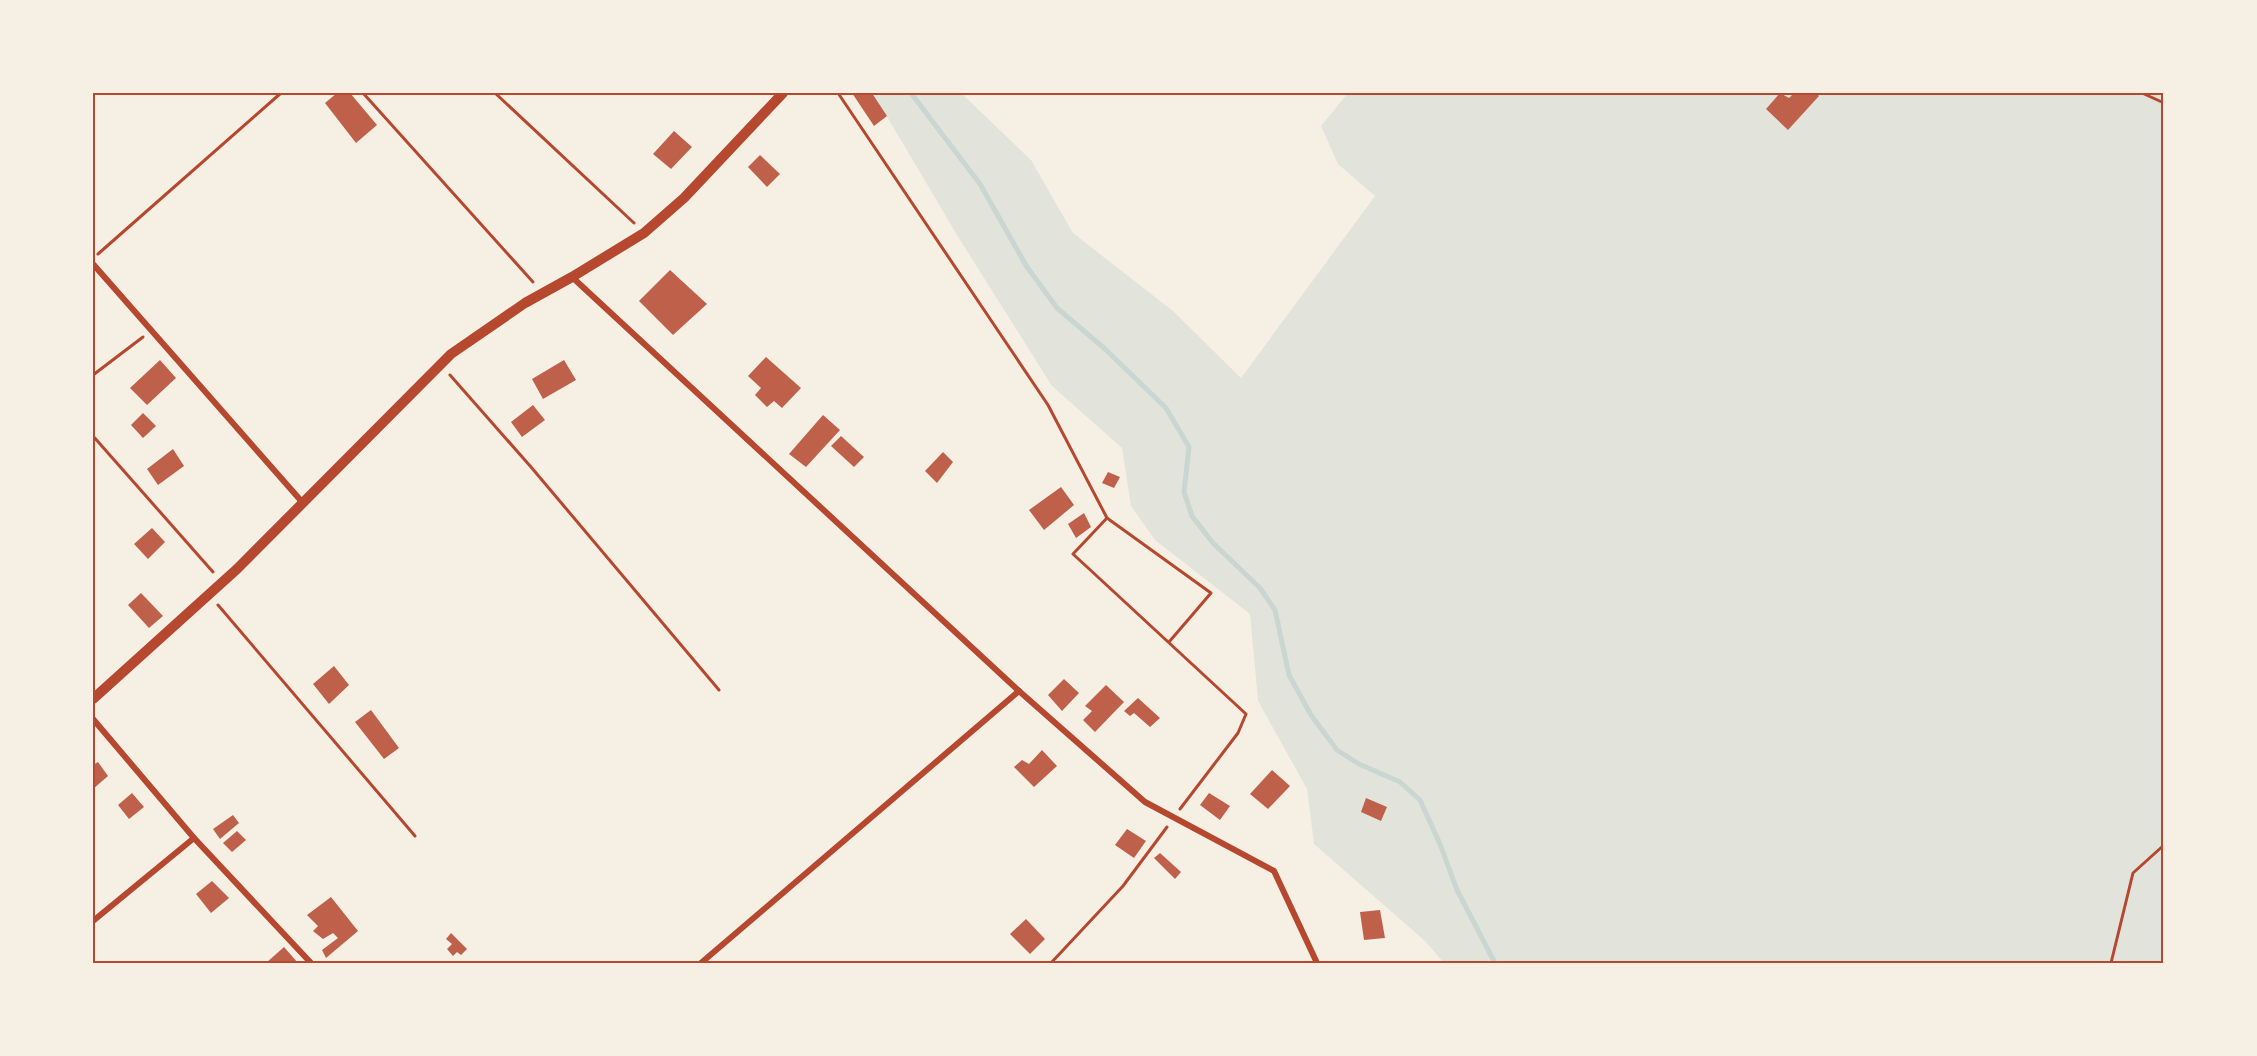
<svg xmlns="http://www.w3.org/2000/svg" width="2257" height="1056" font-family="Montserrat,sans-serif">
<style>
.green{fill:#e2e4dc}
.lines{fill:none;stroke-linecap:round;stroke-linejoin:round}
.stream{stroke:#c9d6d2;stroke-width:5}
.building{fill:#bf614a}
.path{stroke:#b5482f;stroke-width:3}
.minor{stroke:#b5482f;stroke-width:6}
.tertiary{stroke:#b5482f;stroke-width:10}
.neatline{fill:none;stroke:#b5482f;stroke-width:2}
</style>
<rect width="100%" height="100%" fill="#f6efe4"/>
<polygon class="green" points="873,93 961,93 1031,160 1073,233 1173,311 1241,378 1375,196 1338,164 1321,126 1348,93 2164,93 2164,963 1444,963 1425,941 1314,844 1307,789 1258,701 1250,614 1155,540 1131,506 1122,448 1052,386 960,240"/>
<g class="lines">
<polyline class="stream" points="911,93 980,184 1027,267 1057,308 1105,349 1166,408 1189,447 1184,492 1192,516 1213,543 1260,588 1275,610 1289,675 1311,715 1337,750 1359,764 1400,782 1420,800 1440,844 1457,890 1495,963"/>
</g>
<g class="building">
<polygon points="337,93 350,93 377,125 356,143 325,103"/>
<polygon points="852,93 872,93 887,116 874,126"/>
<polygon points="1780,93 1789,98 1794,93 1816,93 1819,96 1788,130 1766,109"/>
<polygon points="674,131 692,147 671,169 653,154"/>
<polygon points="760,155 780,174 767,187 748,167"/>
<polygon points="670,270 707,304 673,335 639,301"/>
<polygon points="766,357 801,388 782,408 774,401 767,407 755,395 761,388 748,376"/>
<polygon points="160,360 176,378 147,405 130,388"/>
<polygon points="564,360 576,380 543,399 532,379"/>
<polygon points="533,405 545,420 522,437 511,422"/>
<polygon points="143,413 156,426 143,438 131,425"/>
<polygon points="823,415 840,430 806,467 789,454"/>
<polygon points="841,436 864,457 854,467 831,446"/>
<polygon points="173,449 184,466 158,485 147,469"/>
<polygon points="943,452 953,462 937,483 925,471"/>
<polygon points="1108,472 1120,477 1114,488 1102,483"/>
<polygon points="1061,487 1074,505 1044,530 1029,510"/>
<polygon points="1084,513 1091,527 1076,538 1068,524"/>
<polygon points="152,528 165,542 148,559 134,544"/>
<polygon points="141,593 163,616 149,628 128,605"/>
<polygon points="334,666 349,685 329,704 313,684"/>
<polygon points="1064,679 1079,693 1062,711 1048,695"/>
<polygon points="1106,685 1124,702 1095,732 1083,720 1092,711 1085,706"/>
<polygon points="1138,698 1160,718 1150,727 1134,713 1130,716 1124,711"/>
<polygon points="371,710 399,748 384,759 355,722"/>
<polygon points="1042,750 1057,766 1034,787 1014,767 1022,760 1029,764"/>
<polygon points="98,762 108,776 93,789 93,765"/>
<polygon points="1272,770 1290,786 1268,809 1250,794"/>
<polygon points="132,793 144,807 129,819 118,805"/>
<polygon points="1209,793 1230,806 1220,820 1200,805"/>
<polygon points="1366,798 1387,807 1381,821 1361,812"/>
<polygon points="233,815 239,823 220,839 213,829"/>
<polygon points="1127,829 1146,841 1134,858 1115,845"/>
<polygon points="237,831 246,840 232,852 223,843"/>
<polygon points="1160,853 1181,872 1175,879 1154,858"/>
<polygon points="212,881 229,898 211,913 196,894"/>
<polygon points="331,897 358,931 326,958 322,950 338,938 333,933 323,939 313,931 318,926 307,915"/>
<polygon points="1380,910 1385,938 1364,940 1360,912"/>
<polygon points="1026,919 1045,939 1030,954 1010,934"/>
<polygon points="451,933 467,949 461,955 457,952 453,956 447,949 452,944 446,939"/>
<polygon points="284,947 298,963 266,963"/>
</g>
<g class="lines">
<g class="path">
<polyline points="363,93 533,282"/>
<polyline points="495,93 634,223"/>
<polyline points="838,93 1048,405 1107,518 1073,554 1246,714 1238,733 1180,809"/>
<polyline points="2142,93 2164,103"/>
<polyline points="98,254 281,93"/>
<polyline points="93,375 143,337"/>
<polyline points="450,375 531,467 719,690"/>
<polyline points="93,436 213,572"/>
<polyline points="1107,518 1211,593 1169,642"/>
<polyline points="218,605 415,836"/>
<polyline points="1051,963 1123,886 1167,827"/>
<polyline points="2111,963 2133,873 2164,845"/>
</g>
<g class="minor">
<polyline points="93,264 303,503"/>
<polyline points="572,277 1019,691 1145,802 1274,871 1317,963"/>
<polyline points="93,719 194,838 311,963"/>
<polyline points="93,921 194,838"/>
<polyline points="701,963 1019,691"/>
</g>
<polyline class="tertiary" points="93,699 237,569 451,354 525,303 572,277 644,233 684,198 783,93"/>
</g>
<rect width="2257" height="1056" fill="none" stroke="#f6efe4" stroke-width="189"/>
<rect x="94" y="94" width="2068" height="868" class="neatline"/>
</svg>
